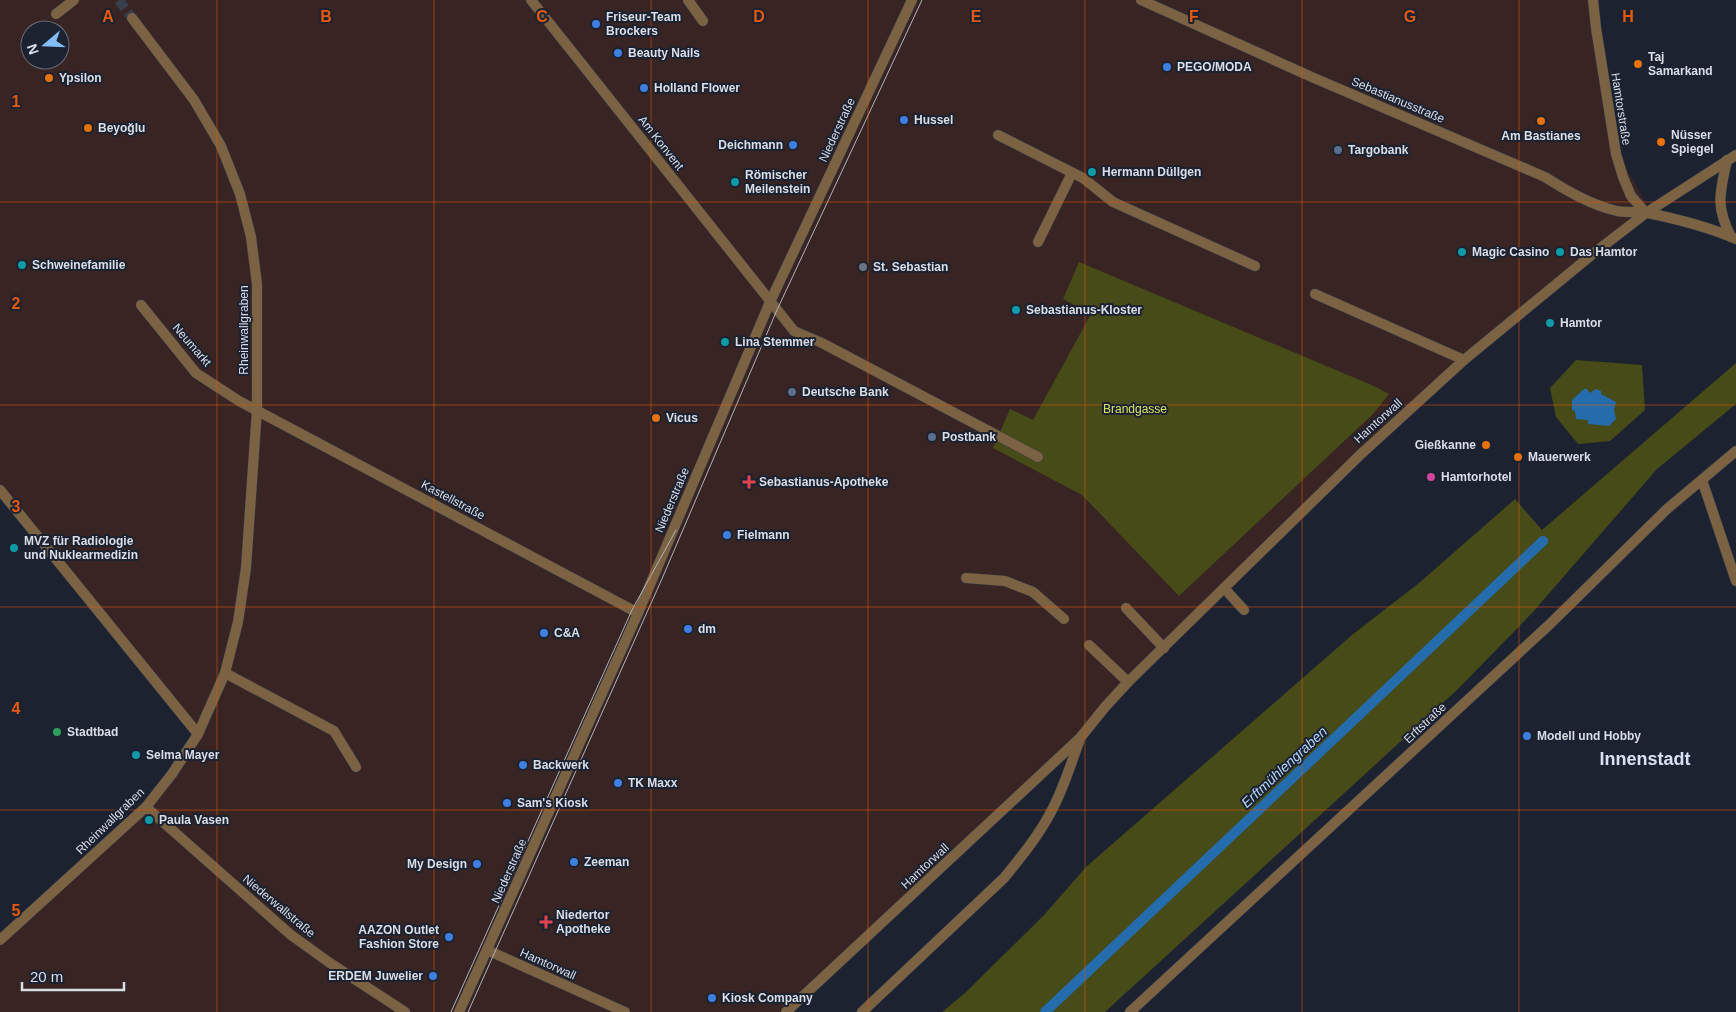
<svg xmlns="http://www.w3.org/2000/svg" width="1736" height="1012" font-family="Arial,sans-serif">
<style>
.commercial{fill:#372423;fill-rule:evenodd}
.green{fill:#464b17}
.water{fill:#256cad}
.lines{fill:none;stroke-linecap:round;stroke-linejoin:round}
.stream{stroke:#256cad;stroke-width:10}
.street-tunnel{stroke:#383e4b;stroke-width:10;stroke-dasharray:10 5;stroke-linecap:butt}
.lane-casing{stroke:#363c4a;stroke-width:11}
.street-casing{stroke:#363c4a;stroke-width:11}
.lane{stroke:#7a6242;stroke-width:10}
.street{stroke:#7a6242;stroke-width:10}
.tram{stroke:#aeb3bd;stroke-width:1}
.grid{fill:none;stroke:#e8590c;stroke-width:1;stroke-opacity:0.55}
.shop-dot{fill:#3f7fe0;stroke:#1c2230;stroke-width:2}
.food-dot{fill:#e8710a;stroke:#1c2230;stroke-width:2}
.service-dot{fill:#5c6f8a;stroke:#1c2230;stroke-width:2}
.culture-dot{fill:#0f9aa8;stroke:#1c2230;stroke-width:2}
.worship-dot{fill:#6b7280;stroke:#1c2230;stroke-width:2}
.hotel-dot{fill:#d1479c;stroke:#1c2230;stroke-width:2}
.health-dot{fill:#e0444e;stroke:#1c2230;stroke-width:2}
.leisure-dot{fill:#2e9e5b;stroke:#1c2230;stroke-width:2}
.labels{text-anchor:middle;stroke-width:4;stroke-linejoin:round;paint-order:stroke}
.poi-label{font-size:12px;font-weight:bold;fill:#d9dee7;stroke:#1c2230;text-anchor:start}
.street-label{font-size:12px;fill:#d9dee7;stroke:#1c2230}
.park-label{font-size:12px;fill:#d6e361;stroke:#1c2230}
.water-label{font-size:14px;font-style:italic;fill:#b2d4f8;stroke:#1c2230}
.district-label{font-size:18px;font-weight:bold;fill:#d8e1f4;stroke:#1c2230}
.grid-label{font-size:16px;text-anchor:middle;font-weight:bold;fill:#e8590c;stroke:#1c2230;stroke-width:4;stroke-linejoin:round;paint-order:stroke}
</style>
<rect width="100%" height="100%" fill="#1c2230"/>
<path class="commercial" d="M0 0H1596L1620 157 1649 208 1455 362 1075 739 780 1012H0V941L39 911 147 809 200 734 0 489ZM30 30H60V60H30Z"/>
<g class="green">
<polygon points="1079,262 1374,386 1389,394 1373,414 1179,596 1082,495 993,448 1010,409 1033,420 1091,314 1063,299"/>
<polygon points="1576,360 1642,365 1645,410 1610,441 1578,444 1556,417 1550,388"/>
<polygon points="1736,363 1736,404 1657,469 1533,612 1458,689 1105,1012 942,1012 965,993 1044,915 1086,867 1352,635 1419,583 1515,499 1542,530"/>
</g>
<polygon class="water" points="1584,389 1587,389 1590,393 1596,389 1601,391 1601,394 1616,402 1614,410 1616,419 1609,426 1588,424 1588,420 1576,419 1575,411 1572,410 1572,400"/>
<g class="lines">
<polyline class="stream" points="1045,1012 1543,541"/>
<polyline class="street-tunnel" points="119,0 132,18"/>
<defs>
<g id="lane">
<polyline points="998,135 1083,178 1113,202 1255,266"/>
<polyline points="1038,242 1072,173"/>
<polyline points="1315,294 1464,360"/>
<polyline points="966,578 1005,581 1033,592 1064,619"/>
<polyline points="1224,588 1244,610"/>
<polyline points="1126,608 1164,648"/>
<polyline points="1089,645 1128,682"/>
</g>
<g id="street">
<polyline points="531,0 794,331 822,343 1038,457"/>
<polyline points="688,0 703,21"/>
<path d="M1141 0 1314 78 1545 177C1567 191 1591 205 1617 211 1627 213 1638 211 1648 213 1677 219 1709 227 1736 239"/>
<polyline points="1593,0 1596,28 1616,154 1623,177 1631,196 1646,213"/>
<polyline points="56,14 74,0"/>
<path d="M1727 160C1720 193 1715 205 1731 237"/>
<polyline points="141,305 196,373 239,401 638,613"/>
<polyline points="1702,480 1736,581"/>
<polyline points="0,490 198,734"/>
<polyline points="225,673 334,731 356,767"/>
<polyline points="146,807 291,935 330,963 405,1012"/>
<polyline points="0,940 146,807 172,774 198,734 225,673 238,622 246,568 257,409 257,284 251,237 240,194 221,146 194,100 132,18"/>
<polyline points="487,950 625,1012"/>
<polyline points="459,1012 638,613 770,302 912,0"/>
<polyline points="786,1012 1080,738 1105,707 1128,682 1361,454 1464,360 1594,253 1646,213 1736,155"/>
<path d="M862 1012 1004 878C1022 856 1040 834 1053 808 1064 787 1071 763 1079 742"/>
<polyline points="1130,1012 1550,624 1667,509 1736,451"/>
</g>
</defs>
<use href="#lane" class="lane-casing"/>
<use href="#street" class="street-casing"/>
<use href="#lane" class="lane"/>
<use href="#street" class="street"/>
<g class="tram">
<polyline points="451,1012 632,610 676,530"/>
<polyline points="468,1012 661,581 777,310 922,0"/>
</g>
</g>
<path class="grid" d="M217 0V1012M434 0V1012M651 0V1012M868 0V1012M1085 0V1012M1302 0V1012M1519 0V1012M0 202H1736M0 405H1736M0 607H1736M0 810H1736"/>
<g class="shop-dot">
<circle cx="596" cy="24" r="5"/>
<circle cx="618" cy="53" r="5"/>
<circle cx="1167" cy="67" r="5"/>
<circle cx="644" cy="88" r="5"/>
<circle cx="904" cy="120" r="5"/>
<circle cx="793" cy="145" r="5"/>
<circle cx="727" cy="535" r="5"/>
<circle cx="688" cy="629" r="5"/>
<circle cx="544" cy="633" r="5"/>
<circle cx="1527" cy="736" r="5"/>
<circle cx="523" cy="765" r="5"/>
<circle cx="618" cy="783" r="5"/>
<circle cx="507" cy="803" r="5"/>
<circle cx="574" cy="862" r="5"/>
<circle cx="477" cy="864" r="5"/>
<circle cx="449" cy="937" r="5"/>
<circle cx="433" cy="976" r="5"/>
<circle cx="712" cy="998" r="5"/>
</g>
<g class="food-dot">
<circle cx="1638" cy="64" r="5"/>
<circle cx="49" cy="78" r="5"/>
<circle cx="1541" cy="121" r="5"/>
<circle cx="88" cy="128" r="5"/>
<circle cx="1661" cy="142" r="5"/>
<circle cx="656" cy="418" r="5"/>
<circle cx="1486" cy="445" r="5"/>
<circle cx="1518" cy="457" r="5"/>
</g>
<g class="service-dot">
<circle cx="1338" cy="150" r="5"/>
<circle cx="792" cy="392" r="5"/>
<circle cx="932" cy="437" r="5"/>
</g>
<g class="culture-dot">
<circle cx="1092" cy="172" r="5"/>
<circle cx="735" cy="182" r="5"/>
<circle cx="1462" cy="252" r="5"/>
<circle cx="1560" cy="252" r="5"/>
<circle cx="22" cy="265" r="5"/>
<circle cx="1016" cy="310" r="5"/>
<circle cx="1550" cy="323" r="5"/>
<circle cx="725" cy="342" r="5"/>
<circle cx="14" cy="548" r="5"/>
<circle cx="136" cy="755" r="5"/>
<circle cx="149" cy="820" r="5"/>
</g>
<circle class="worship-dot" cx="863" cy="267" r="5"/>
<circle class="hotel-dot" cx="1431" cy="477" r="5"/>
<g class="health-dot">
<path d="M746.5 474.5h5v5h5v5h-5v5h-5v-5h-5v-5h5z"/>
<path d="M543.5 914.5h5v5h5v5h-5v5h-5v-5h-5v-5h5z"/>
</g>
<circle class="leisure-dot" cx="57" cy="732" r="5"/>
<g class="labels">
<g class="poi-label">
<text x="606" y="21">Friseur-Team<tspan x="606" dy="14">Brockers</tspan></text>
<text x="628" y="57">Beauty Nails</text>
<text x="1648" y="61">Taj<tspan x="1648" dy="14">Samarkand</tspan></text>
<text x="1177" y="71">PEGO/MODA</text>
<text x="59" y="82">Ypsilon</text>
<text x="654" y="92">Holland Flower</text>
<text x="914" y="124">Hussel</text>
<text x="98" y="132">Beyoğlu</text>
<text x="1671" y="139">Nüsser<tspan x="1671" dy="14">Spiegel</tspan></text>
<text x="1541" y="140" text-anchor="middle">Am Bastianes</text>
<text x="783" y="149" text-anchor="end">Deichmann</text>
<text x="1348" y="154">Targobank</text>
<text x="1102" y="176">Hermann Düllgen</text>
<text x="745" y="179">Römischer<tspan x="745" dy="14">Meilenstein</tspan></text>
<text x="1472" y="256">Magic Casino</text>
<text x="1570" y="256">Das Hamtor</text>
<text x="32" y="269">Schweinefamilie</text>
<text x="873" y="271">St. Sebastian</text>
<text x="1026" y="314">Sebastianus-Kloster</text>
<text x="1560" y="327">Hamtor</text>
<text x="735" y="346">Lina Stemmer</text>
<text x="802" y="396">Deutsche Bank</text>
<text x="666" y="422">Vicus</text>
<text x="942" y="441">Postbank</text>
<text x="1476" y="449" text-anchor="end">Gießkanne</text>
<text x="1528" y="461">Mauerwerk</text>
<text x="1441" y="481">Hamtorhotel</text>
<text x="759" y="486">Sebastianus-Apotheke</text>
<text x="737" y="539">Fielmann</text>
<text x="24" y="545">MVZ für Radiologie<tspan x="24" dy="14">und Nuklearmedizin</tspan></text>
<text x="698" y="633">dm</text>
<text x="554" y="637">C&amp;A</text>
<text x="67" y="736">Stadtbad</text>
<text x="1537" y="740">Modell und Hobby</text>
<text x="146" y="759">Selma Mayer</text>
<text x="533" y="769">Backwerk</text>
<text x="628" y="787">TK Maxx</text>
<text x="517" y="807">Sam's Kiosk</text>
<text x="159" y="824">Paula Vasen</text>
<text x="584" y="866">Zeeman</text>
<text x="467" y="868" text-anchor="end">My Design</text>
<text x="556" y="919">Niedertor<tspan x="556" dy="14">Apotheke</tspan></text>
<text x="439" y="934" text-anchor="end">AAZON Outlet<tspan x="439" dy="14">Fashion Store</tspan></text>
<text x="423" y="980" text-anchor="end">ERDEM Juwelier</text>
<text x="722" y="1002">Kiosk Company</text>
</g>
<g class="street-label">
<text transform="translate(1398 100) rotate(23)" y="4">Sebastianusstraße</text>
<text transform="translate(1621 109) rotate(81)" y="4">Hamtorstraße</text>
<text transform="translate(837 130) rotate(-65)" y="4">Niederstraße</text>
<text transform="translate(661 143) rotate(52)" y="4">Am Konvent</text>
<text transform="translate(244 330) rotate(-90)" y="4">Rheinwallgraben</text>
<text transform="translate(192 345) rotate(49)" y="4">Neumarkt</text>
<text transform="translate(1378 421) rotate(-42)" y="4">Hamtorwall</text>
<text transform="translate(453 500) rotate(28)" y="4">Kastellstraße</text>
<text transform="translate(672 500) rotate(-67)" y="4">Niederstraße</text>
<text transform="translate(1425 723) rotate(-43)" y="4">Erftstraße</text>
<text transform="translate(110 821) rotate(-44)" y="4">Rheinwallgraben</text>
<text transform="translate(925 866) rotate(-43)" y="4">Hamtorwall</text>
<text transform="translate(509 871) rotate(-66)" y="4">Niederstraße</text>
<text transform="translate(279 906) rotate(40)" y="4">Niederwallstraße</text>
<text transform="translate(548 964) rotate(24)" y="4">Hamtorwall</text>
</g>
<g class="park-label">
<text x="1135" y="413">Brandgasse</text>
</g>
<g class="water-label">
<text transform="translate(1284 767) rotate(-43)" y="5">Erftmühlengraben</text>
</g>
<g class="district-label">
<text x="1645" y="765">Innenstadt</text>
</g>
</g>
<g class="grid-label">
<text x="108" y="22">A</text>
<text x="326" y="22">B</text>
<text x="542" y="22">C</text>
<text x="759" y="22">D</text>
<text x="976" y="22">E</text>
<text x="1194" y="22">F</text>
<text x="1410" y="22">G</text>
<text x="1628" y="22">H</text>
<text x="16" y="107">1</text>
<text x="16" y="309">2</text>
<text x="16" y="512">3</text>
<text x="16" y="714">4</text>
<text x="16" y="916">5</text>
</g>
<g transform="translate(45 45) rotate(251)"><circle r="24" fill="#1c2230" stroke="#686d79"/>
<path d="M0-4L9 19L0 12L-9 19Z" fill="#82bcfa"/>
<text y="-8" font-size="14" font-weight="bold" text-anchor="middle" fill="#d9dee7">N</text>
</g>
<path d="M22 982v8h102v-8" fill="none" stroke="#d9dee7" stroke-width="2.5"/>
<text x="30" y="982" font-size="15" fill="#d9dee7" stroke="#1c2230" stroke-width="4" paint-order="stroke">20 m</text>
</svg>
